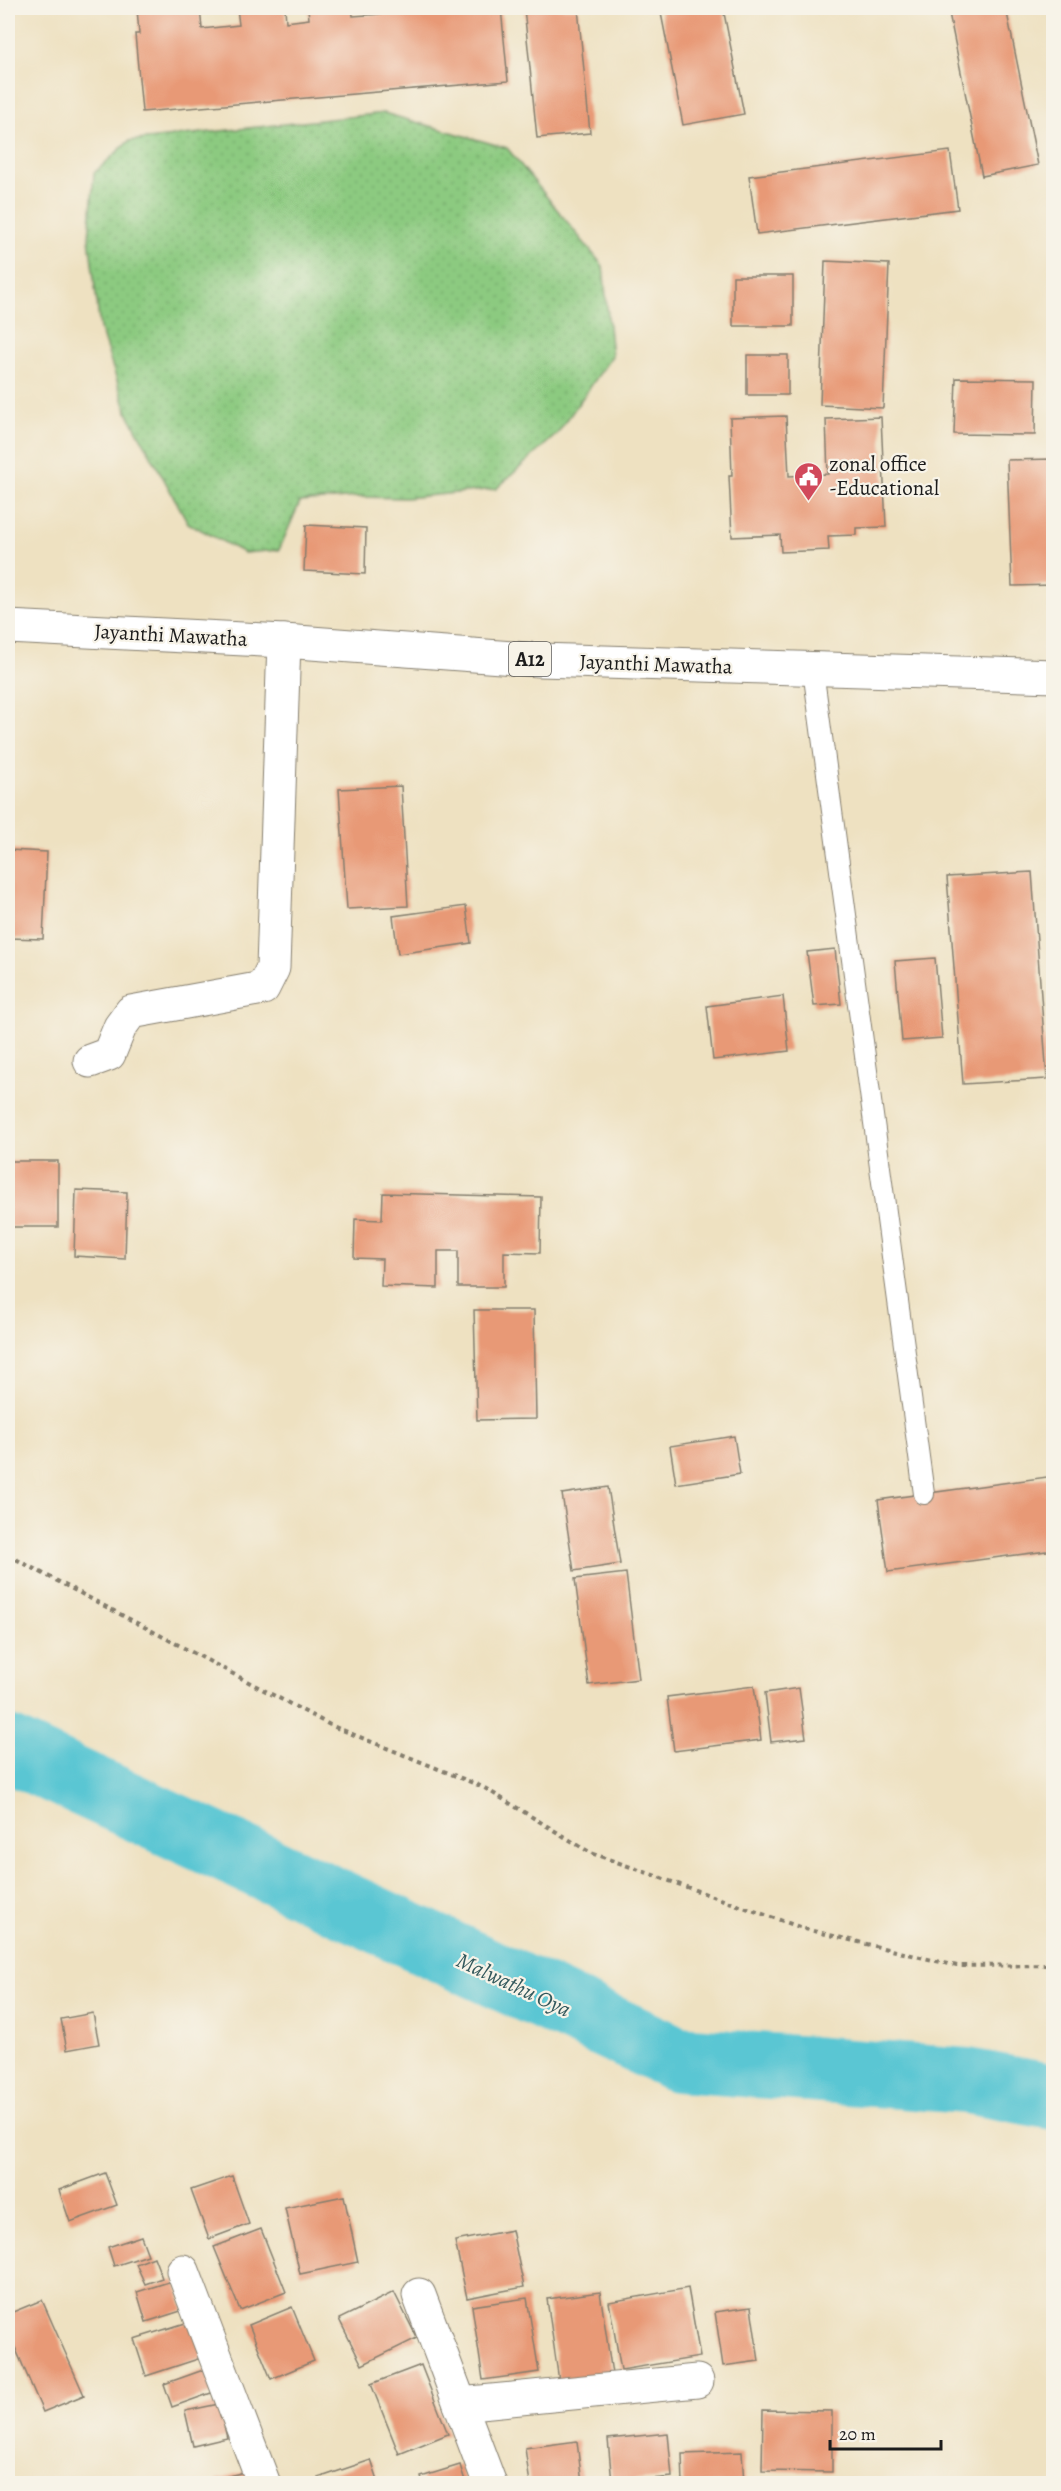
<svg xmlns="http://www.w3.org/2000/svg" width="1061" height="2491" font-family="Alegreya,serif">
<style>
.grass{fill:url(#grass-dots);stroke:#54734e;stroke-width:1.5}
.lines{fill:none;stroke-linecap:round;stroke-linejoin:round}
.river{stroke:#5ac6d3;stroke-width:66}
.building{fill:#e89976}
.service-casing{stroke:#857e6e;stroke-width:22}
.minor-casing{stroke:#857e6e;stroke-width:35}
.trunk-casing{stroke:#857e6e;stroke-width:35}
.path{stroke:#857e6e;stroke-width:4;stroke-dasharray:4.5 4.5;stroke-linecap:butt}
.service{stroke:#fff;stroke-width:20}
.minor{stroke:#fff;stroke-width:33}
.trunk{stroke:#fff;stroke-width:33}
.labels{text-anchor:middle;stroke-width:4.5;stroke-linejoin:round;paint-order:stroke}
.shield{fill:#f7f3e8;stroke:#5e5c59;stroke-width:1.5}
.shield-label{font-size:20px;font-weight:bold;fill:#1c1c1c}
.poi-label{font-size:21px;fill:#1c1c1c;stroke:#f7f3e8;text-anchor:start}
.street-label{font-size:21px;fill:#1c1c1c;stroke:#f7f3e8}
.water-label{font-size:22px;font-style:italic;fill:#32585c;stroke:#f7f3e8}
</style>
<defs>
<pattern id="grass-dots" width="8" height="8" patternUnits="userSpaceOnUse" patternTransform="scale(1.5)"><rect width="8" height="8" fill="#8cca80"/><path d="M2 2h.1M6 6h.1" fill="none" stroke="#78ad6e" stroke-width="1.8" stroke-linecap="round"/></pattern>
</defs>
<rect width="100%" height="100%" fill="#f7f3e8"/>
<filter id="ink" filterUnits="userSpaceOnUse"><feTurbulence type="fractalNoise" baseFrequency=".0167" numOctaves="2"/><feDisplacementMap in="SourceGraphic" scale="12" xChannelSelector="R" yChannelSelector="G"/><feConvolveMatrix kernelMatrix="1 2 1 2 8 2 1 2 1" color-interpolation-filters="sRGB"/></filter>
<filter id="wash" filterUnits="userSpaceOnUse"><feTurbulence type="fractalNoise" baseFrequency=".008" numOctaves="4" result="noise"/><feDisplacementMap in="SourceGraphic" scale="24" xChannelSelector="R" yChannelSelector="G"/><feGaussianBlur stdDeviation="1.35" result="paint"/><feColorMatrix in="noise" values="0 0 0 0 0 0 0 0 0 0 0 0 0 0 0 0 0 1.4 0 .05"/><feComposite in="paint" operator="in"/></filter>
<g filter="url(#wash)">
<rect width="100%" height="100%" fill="#eee1c1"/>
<polygon class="grass" points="384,113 507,148 603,266 612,356 557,434 496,489 406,498 357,497 300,502 279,550 244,553 188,523 127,412 100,328 89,238 94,173 129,141"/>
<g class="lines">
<polyline class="river" points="8,1749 677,2059 967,2081 1054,2097"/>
</g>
<g id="blocks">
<g class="building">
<polygon points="137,8 200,8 202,29 239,25 237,8 285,8 286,22 309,19 308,8 352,8 353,16 380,14 379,8 421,8 421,10 443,8 501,8 508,81 142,112 135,34 139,34"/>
<polygon points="524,8 578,8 590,133 537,138"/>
<polygon points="660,8 723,8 744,114 683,125"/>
<polygon points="948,8 1006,8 1038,165 982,176"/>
<polygon points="950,151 958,209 757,234 749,176"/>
<polygon points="8,181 9,181 13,241 8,242"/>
<polygon points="825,261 889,264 883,408 820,405"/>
<rect x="733" y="276" width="60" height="50"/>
<rect x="747" y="355" width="41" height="40"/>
<polygon points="956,378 1036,379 1035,435 954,434"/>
<polygon points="786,416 789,476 828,474 826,419 881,417 886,527 856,528 856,535 828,536 829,550 781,552 780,535 732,537 729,476 732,476 730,418"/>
<polygon points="1054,459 1054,585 1012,586 1007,460"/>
<polygon points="306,525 366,528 365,574 304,571"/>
<polygon points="401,786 408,906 347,909 339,789"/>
<polygon points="8,850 47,852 43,939 8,938"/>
<polygon points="1032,872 1047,1079 963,1084 947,877"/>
<polygon points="466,906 471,943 398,954 393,916"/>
<polygon points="835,949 841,1004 814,1006 807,952"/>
<polygon points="935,958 942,1038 902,1041 895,961"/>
<polygon points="783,996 789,1051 713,1060 707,1006"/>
<rect x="8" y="1161" width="50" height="66"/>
<polygon points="76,1190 127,1192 125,1259 74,1256"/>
<polygon points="383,1193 541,1197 540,1253 504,1252 504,1287 458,1287 458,1251 438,1251 438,1288 381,1286 382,1259 354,1258 355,1219 382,1220"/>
<polygon points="474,1310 534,1310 536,1419 477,1420"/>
<polygon points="734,1436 740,1474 676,1484 670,1446"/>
<polygon points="1054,1476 1054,1550 888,1572 878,1500"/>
<polygon points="608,1487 620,1564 574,1571 562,1494"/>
<polygon points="626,1573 639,1679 589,1685 575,1579"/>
<polygon points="754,1686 761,1740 674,1751 667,1697"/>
<polygon points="799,1688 806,1738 771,1742 765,1693"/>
<polygon points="93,2013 99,2044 67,2050 61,2019"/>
<polygon points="105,2173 117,2205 70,2222 59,2190"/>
<polygon points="232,2176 249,2224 209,2239 191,2190"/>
<polygon points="344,2196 358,2262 300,2274 285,2208"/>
<polygon points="261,2229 286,2292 240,2310 214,2247"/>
<polygon points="512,2230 524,2287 467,2298 455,2241"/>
<polygon points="141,2236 148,2255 114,2266 108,2247"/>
<polygon points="154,2257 162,2278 145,2284 136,2264"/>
<polygon points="175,2280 184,2310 146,2322 137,2292"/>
<polygon points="688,2288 700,2357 621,2370 609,2302"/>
<polygon points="394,2292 417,2338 362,2365 339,2319"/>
<polygon points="600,2292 612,2374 559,2381 547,2299"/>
<polygon points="527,2298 539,2372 483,2380 472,2306"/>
<polygon points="42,2300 84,2395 43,2412 8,2331 8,2314"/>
<polygon points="292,2307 314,2361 271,2379 249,2325"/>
<polygon points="751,2307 759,2361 723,2366 715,2312"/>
<polygon points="192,2321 204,2357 146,2376 134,2339"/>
<polygon points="421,2365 448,2434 399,2454 371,2384"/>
<polygon points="206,2369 214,2392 172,2407 164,2384"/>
<polygon points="219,2404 227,2438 193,2446 185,2411"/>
<polygon points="763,2410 832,2411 832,2472 762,2471"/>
<polygon points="668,2433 672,2477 612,2483 608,2439"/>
<polygon points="577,2441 582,2484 530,2484 525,2448"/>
<polygon points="742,2452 744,2484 683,2484 682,2454"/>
<polygon points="371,2460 379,2484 320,2484 318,2478"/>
<polygon points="460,2465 466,2484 423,2484 421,2477"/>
<polygon points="249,2471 252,2484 217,2484 216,2479"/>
</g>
</g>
</g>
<g filter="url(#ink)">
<use href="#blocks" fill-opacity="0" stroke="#857e6e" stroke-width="1.5"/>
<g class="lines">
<defs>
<polyline id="service" points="813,670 924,1494"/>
<g id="minor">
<polyline points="90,1061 109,1054 120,1027 131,1012 263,988 273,968 284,641"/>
<polyline points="183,2271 264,2484"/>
<polyline points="419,2295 460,2404"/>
<polyline points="490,2484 460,2404 697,2381"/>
</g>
<polyline id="trunk" points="8,627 284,641 540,660 1054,676"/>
</defs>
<use href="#service" class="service-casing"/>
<use href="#minor" class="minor-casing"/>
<use href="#trunk" class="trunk-casing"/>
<polyline class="path" points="8,1555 330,1725 483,1787 591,1853 805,1929 957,1966 1054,1965"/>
<use href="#service" class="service"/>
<use href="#minor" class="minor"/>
<use href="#trunk" class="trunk"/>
</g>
</g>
<defs>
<symbol id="civic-pin" viewBox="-11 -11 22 30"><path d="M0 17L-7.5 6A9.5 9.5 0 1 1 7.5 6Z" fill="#d1495b" stroke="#f7f3e8"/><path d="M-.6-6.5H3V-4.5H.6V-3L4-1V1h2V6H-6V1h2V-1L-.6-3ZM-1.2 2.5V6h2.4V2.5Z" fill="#fff"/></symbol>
</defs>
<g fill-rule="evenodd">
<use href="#civic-pin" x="792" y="460" width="33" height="45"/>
</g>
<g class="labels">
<rect class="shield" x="509" y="642" width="42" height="34" rx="4.5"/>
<g class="shield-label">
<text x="530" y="666">A12</text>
</g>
<g class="poi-label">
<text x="829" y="471">zonal office<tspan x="829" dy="24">-Educational</tspan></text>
</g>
<g class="street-label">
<text transform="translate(171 635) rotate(3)" y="7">Jayanthi Mawatha</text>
<text transform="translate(656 664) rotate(2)" y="7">Jayanthi Mawatha</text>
</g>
<g class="water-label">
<text transform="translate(514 1984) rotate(25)" y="8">Malwathu Oya</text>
</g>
</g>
<rect width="1061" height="2491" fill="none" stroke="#f7f3e8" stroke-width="30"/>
<path d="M830 2440v9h111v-9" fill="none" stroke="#1c1c1c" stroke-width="3"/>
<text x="839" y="2440" font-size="18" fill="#1c1c1c" stroke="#f7f3e8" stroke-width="4.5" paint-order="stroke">20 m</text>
</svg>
